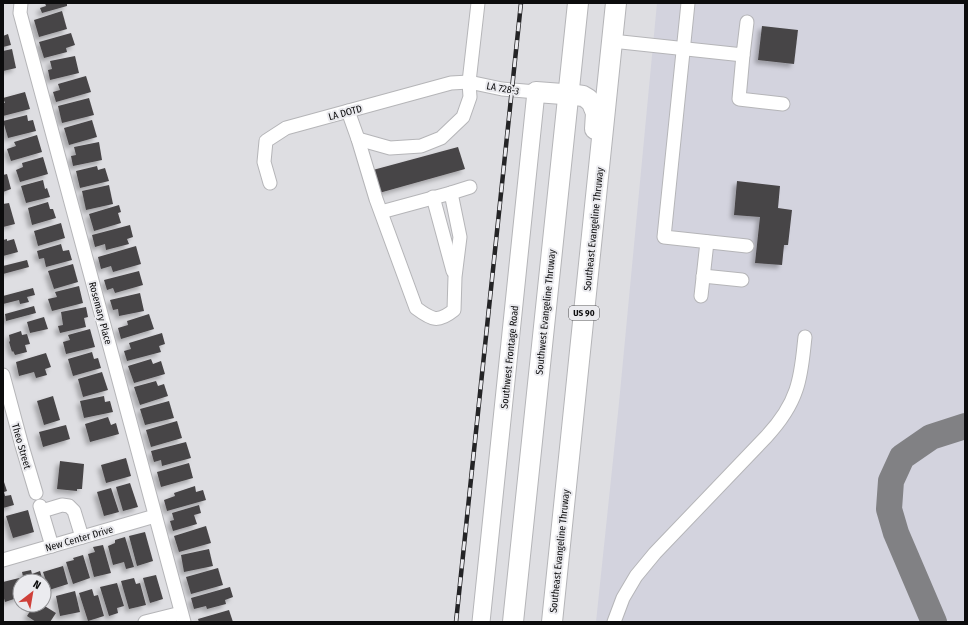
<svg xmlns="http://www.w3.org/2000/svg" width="968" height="625" font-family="'Fira Sans Condensed',sans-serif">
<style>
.built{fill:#d3d3de}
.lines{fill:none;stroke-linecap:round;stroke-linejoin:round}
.taxiway{stroke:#818184;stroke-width:26}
.building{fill:#474446;filter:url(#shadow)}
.minor-casing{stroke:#b5b5b8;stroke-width:15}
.major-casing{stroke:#b5b5b8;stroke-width:19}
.highway-casing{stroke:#b5b5b8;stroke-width:22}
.minor{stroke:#fff;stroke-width:13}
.major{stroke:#fff;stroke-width:17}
.highway{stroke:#fff;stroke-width:20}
.rail-casing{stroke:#242426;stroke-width:4.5}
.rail{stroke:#ebebef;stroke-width:3;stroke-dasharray:9;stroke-linecap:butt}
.labels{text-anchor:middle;stroke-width:4;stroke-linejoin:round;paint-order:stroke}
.shield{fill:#ebebef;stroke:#4f4f51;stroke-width:1}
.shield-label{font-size:9px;font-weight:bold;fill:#0c0c0d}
.street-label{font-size:10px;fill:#0c0c0d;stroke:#ebebef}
</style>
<defs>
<filter id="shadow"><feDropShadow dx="-3.5" dy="3.5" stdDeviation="2" flood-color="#0004"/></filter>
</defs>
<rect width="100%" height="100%" fill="#dedee2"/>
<polygon class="built" points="657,3 965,3 965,622 596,622 619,403"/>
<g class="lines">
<polyline class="taxiway" points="934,622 896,533 889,509 891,481 902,457 931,437 965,426"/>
</g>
<g class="building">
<polygon points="45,3 67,3 67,6 42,13 40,8 46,6"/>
<polygon points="62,11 67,29 39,37 34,20"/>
<polygon points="762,26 798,30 794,64 758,60"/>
<polygon points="71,33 75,45 66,48 67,52 44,58 39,42"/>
<polygon points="8,34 11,45 3,47 3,36"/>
<polygon points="12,49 16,68 3,71 3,51"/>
<polygon points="75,56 79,73 50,80 48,70 52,69 50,61"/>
<polygon points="86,76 91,92 56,102 53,92 60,90 58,84"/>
<polygon points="25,92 30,109 3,116 3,103 5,103 3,98"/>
<polygon points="89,98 94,115 62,123 58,106"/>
<polygon points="27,115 28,121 33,120 36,131 8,138 3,121"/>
<polygon points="92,120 97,137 69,145 64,128"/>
<polygon points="37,135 42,152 11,161 7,149 16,146 14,142"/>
<polygon points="99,142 102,160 73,166 71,156 76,155 74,147"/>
<polygon points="458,147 465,169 379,193 373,170"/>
<polygon points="43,157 48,174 20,182 16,170 23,167 22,163"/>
<polygon points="97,166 98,170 105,168 109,181 80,188 76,171"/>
<polygon points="7,174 11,189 3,192 3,175"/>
<polygon points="43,180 45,189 47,188 50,197 26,203 21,186"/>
<polygon points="737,181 780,186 778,208 792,210 788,245 784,245 782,265 755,263 760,217 734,215"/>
<polygon points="109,185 113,204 86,210 82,191"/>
<polygon points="48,202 50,209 53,209 56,218 32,225 28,208"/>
<polygon points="9,203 15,224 3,227 3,204"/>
<polygon points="119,205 121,212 118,213 121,223 94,231 89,214"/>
<polygon points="61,223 65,238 38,246 34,231"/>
<polygon points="130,225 133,237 127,239 129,244 106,250 105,244 95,247 92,235"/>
<polygon points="7,239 7,241 14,239 18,252 3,256 3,240"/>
<polygon points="61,244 63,251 69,250 72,260 46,267 44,258 39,259 37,251"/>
<polygon points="136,246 141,264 113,272 111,266 101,269 98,257"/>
<polygon points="27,260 29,267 3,274 3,266"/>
<polygon points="73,264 78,282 54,289 48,271"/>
<polygon points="139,271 143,285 115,293 113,288 107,290 104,280"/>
<polygon points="79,286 83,303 52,311 48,299 57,297 55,292"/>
<polygon points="33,288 35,295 27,297 29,302 20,304 19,300 3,304 3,296"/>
<polygon points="140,293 144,311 119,316 118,309 113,310 110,300"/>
<polygon points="34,306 36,313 6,321 5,314"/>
<polygon points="86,307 88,317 84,318 86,327 60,333 58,326 63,325 61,312"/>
<polygon points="149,314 154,329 121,339 118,328 128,325 127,321"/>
<polygon points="44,317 48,329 30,333 27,322"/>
<polygon points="90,329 95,347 66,354 63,342 70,340 68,335"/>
<polygon points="21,331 22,335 27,334 30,344 25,345 27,352 15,355 13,351 12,352 9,342 10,341 9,335"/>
<polygon points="162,333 165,344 159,346 161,352 127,361 124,351 131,349 129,343"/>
<polygon points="92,352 94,359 98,358 101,368 73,376 68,359"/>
<polygon points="46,353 51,367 45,369 47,375 36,378 34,372 19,376 16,362"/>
<polygon points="151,359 153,364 161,361 165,374 134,383 128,366"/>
<polygon points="102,372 108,390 83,397 78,379"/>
<polygon points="156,381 158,386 164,384 168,396 140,405 134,387"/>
<polygon points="53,396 60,420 44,425 37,401"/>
<polygon points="104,396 105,402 110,401 113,412 84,418 80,401"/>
<polygon points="169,401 174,418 145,425 140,409"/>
<polygon points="108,417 111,425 116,423 119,434 90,442 85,424"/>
<polygon points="177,421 182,438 151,447 146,430"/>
<polygon points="66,425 70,439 43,447 39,432"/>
<polygon points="186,442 191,458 162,466 161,460 154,462 151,451"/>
<polygon points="126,458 131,476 106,483 101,465"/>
<polygon points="60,461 84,464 82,489 77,489 77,491 57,489"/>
<polygon points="189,463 193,478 161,487 157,472"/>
<polygon points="3,479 7,491 4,492 5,496 11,495 14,505 3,508"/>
<polygon points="130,483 138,507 123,511 116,487"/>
<polygon points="195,486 196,492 203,490 206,500 167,511 164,500 175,496 174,493"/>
<polygon points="111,488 119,512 104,516 97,492"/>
<polygon points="199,505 201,513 194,515 197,524 173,531 170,521 174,520 172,513"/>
<polygon points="28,510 34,532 13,538 6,516"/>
<polygon points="206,526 211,543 179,552 174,536"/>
<polygon points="145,532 153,561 137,566 129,536"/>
<polygon points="125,537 134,567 126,569 124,562 113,565 108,546 115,543 115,540"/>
<polygon points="103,545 111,573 94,577 88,554 95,552 93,547"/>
<polygon points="209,549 213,566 184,572 181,555"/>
<polygon points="83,555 90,578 73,584 66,562 74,560 73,558"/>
<polygon points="63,566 68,584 49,590 43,572"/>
<polygon points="218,568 223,585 191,594 186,577"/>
<polygon points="31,570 32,574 40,571 43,581 24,581 22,572"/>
<polygon points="156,575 163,599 150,603 143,578"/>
<polygon points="19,578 20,581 20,597 5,602 3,595 3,582"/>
<polygon points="134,578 136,584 140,583 146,605 129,609 121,581"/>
<polygon points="117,583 124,606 117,608 118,613 109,616 100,587"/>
<polygon points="230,587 233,597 225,600 226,604 207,609 206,606 194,609 191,598"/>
<polygon points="92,589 94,596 98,595 104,616 88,621 79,593"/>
<polygon points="75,591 80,612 60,616 56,596"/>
<polygon points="34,605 43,605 56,613 50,622 36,622 27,616"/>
<polygon points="229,610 233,622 199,622 198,619"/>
</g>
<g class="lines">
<defs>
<g id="minor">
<polyline points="21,3 20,13 184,622"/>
<polyline points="688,3 664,237 747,246"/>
<polyline points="612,41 743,55 747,22"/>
<polyline points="743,55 739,99 783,104"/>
<path d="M348 111 358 139 376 199 416 308C432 320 438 323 454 310L455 277 460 237 451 193 381 212"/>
<polyline points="358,139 390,148 421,146 441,138 463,117 470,97 469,82 478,3"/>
<polyline points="270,183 264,162 266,141 286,128 451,83 469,82 502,89 536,92"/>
<polyline points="451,193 470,187"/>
<polyline points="433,197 453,271"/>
<polyline points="703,276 742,280"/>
<polyline points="701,296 707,242"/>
<polyline points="3,375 22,446 36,493"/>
<polyline points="40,506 52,546"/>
<polyline points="42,511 62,505 69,506 74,511 82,537"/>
<polyline points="3,560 155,516"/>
<polyline points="145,622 181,613"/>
<path d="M614 622 623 598 636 576 655 553 766 437C779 423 790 408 796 390 802 373 803 354 805 337"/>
</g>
<polyline id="major" points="481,622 536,92"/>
<g id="highway">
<polyline points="536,92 576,95 583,96 588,99 592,103 596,113 595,129"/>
<polyline points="513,622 578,3"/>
<polyline points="552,622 616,3"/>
</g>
</defs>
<use href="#minor" class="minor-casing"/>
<use href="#major" class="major-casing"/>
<use href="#highway" class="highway-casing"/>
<use href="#minor" class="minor"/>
<use href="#major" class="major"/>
<use href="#highway" class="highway"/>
<defs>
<polyline id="rail" points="456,622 521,3"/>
</defs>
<use href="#rail" class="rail-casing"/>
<use href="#rail" class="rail"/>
</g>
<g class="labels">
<rect class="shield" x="569" y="306" width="30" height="14" rx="3"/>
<g class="shield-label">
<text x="584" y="316">US 90</text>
</g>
<g class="street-label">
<text transform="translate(503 88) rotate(10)" y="4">LA 728-3</text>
<text transform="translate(345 112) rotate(-15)" y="4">LA DOTD</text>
<text transform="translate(593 229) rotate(-84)" y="4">Southeast Evangeline Thruway</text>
<text transform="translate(545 312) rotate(-84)" y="4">Southwest Evangeline Thruway</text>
<text transform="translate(101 313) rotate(75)" y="4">Rosemary Place</text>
<text transform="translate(509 357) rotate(-84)" y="4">Southwest Frontage Road</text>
<text transform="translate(22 446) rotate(74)" y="4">Theo Street</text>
<text transform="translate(79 538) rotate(-16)" y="4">New Center Drive</text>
<text transform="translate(559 551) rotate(-84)" y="4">Southeast Evangeline Thruway</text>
</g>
</g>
<rect width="968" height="625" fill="none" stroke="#0c0c0d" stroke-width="8"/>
<g transform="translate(32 593) rotate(31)"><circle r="19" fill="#ebebef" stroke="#929295"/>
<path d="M0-3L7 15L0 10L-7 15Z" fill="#cf403a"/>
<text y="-6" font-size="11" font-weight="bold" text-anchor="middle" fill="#0c0c0d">N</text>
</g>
</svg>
